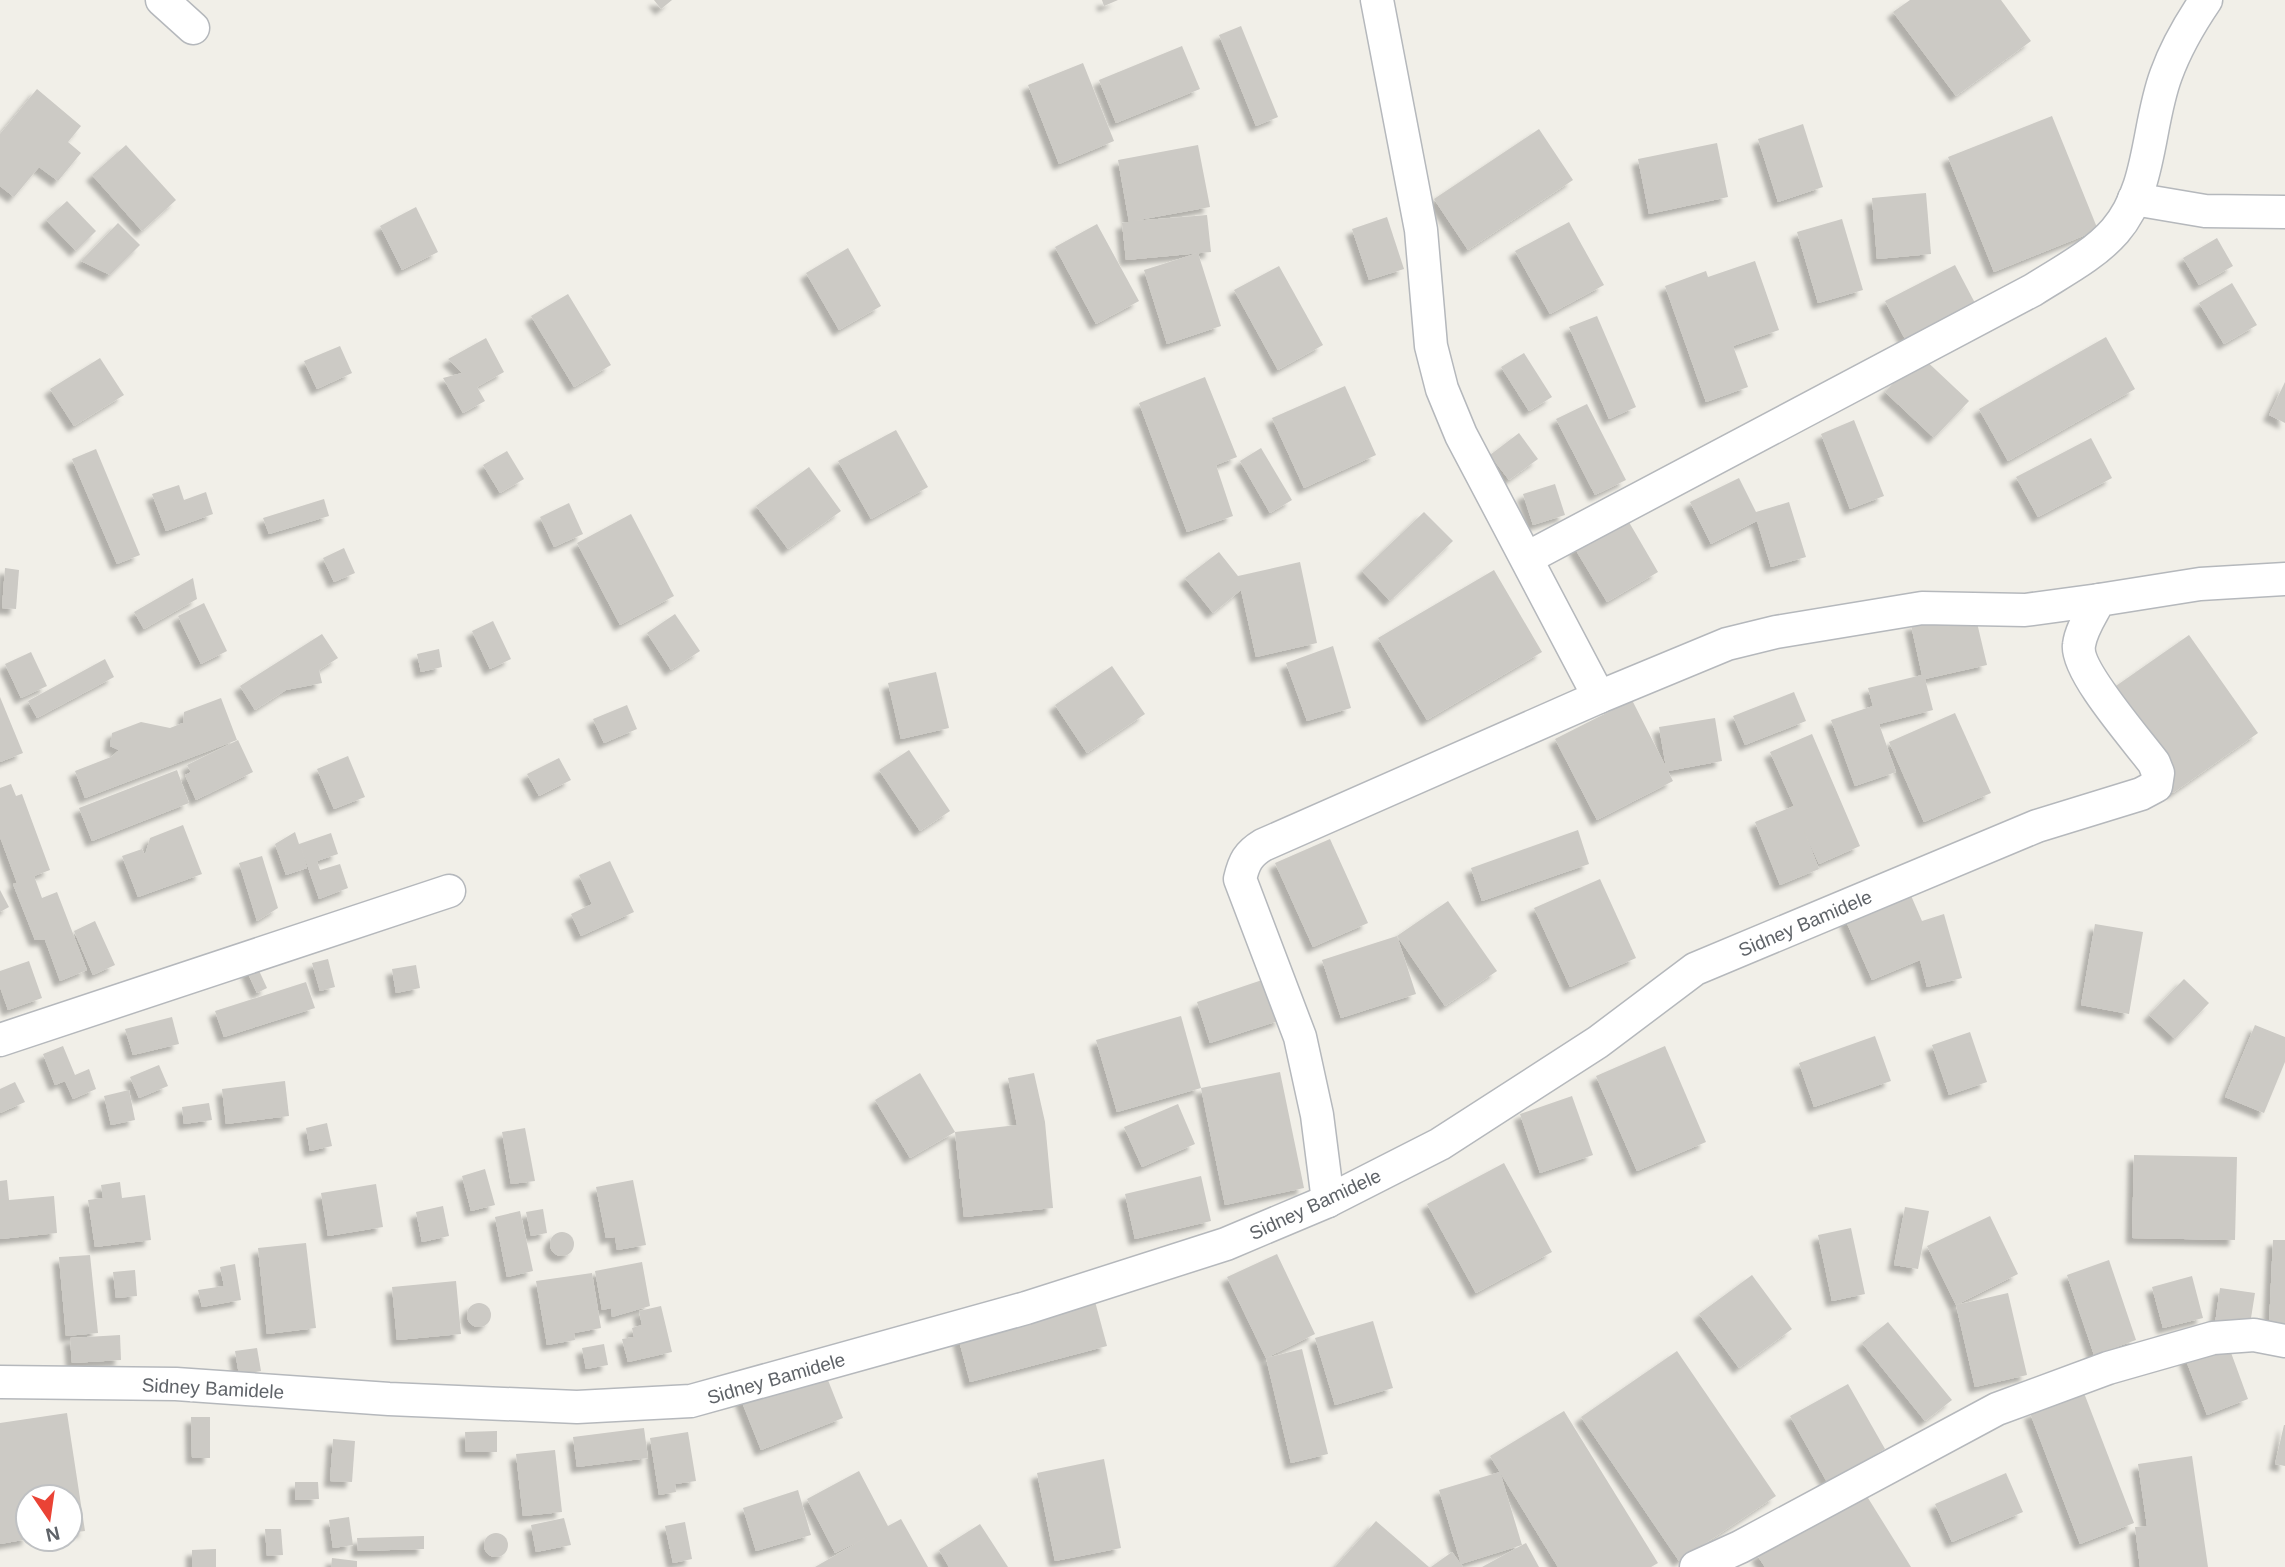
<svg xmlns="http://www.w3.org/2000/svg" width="2285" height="1567" font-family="Helvetica,sans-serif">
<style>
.building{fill:#cccac5;filter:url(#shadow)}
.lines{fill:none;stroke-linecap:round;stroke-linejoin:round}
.minor-casing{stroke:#b5b8bc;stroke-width:35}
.minor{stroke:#fff;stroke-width:32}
.labels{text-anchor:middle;stroke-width:7;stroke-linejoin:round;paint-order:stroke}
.street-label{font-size:19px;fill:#5f6368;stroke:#fff}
</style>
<defs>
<filter id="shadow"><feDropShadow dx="-6" dy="6" stdDeviation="2" flood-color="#0004"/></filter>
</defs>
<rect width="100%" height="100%" fill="#f1efe8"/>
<g class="building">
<polygon points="654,0 672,0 661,9"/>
<polygon points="1102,0 1118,0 1104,6"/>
<polygon points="1910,0 2001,0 2031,41 1956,96 1893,12"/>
<polygon points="1241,26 1278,117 1256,126 1219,35"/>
<polygon points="1182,46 1200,89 1116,123 1099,80"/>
<polygon points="1083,63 1114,141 1059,164 1028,85"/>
<polygon points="37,89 81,126 68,142 81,153 58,181 39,167 14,197 0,186 0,134"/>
<polygon points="2052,116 2098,230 1994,272 1948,157"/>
<polygon points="1803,124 1823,187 1778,202 1758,139"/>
<polygon points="1539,129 1573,180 1468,250 1434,199"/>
<polygon points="1717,143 1728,197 1649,214 1638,159"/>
<polygon points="126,145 176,200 142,231 92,175"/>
<polygon points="1198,145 1210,207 1133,221 1207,215 1211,252 1126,260 1122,223 1129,222 1118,160"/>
<polygon points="1926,193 1931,254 1877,259 1872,198"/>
<polygon points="67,201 96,231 76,251 46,220"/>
<polygon points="416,207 438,252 402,270 380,226"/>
<polygon points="1387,217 1404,269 1369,280 1352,229"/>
<polygon points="1842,219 1863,290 1818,303 1797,232"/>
<polygon points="1569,222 1604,285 1550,314 1515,251"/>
<polygon points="118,223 140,245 110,275 81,261"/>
<polygon points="1097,224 1139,301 1096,324 1055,247"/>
<polygon points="2217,238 2233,266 2199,285 2183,258"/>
<polygon points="848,248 881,306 839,330 806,273"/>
<polygon points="1198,253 1221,326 1167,344 1144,270"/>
<polygon points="1755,261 1779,330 1733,346 1748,387 1706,402 1665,286 1706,271 1708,277"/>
<polygon points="1955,265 1975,303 1905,339 1885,301"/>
<polygon points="1279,266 1323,345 1278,370 1234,290"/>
<polygon points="2232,283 2257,325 2224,344 2199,303"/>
<polygon points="568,294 611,365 574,387 531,316"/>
<polygon points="1597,316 1636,407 1609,419 1569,327"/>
<polygon points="2106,337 2135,389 2008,461 1979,409"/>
<polygon points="486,338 504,372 477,387 485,401 463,413 443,378 462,373 448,359"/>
<polygon points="340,346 352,373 317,389 304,361"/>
<polygon points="1524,353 1552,397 1529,411 1501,367"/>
<polygon points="1920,355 1969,401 1934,438 1885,392"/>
<polygon points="100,358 124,395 74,426 50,389"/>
<polygon points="1205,377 1237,457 1216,465 1233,516 1187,532 1139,403"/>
<polygon points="2285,382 2285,423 2269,415"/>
<polygon points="1345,386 1376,455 1304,488 1272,418"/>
<polygon points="1587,404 1626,480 1595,495 1556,419"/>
<polygon points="1854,420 1884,496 1850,509 1821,434"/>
<polygon points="896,430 928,487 871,519 838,461"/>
<polygon points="1519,433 1538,459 1509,480 1490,455"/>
<polygon points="2091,438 2112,478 2038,517 2016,477"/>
<polygon points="1261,448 1292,500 1270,513 1240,461"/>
<polygon points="96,449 140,555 117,564 72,459"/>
<polygon points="507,451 524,479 500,493 483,465"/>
<polygon points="809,467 841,511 788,549 756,506"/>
<polygon points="1739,478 1756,512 1789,502 1806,557 1771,567 1757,521 1711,544 1690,502"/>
<polygon points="1555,484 1565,515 1533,525 1523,494"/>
<polygon points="179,485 184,500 206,492 213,514 166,531 152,494"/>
<polygon points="324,499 329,516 269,534 263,518"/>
<polygon points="569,503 583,534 554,547 540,517"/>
<polygon points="1424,512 1453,541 1390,601 1362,571"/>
<polygon points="631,514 674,596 620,625 577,543"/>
<polygon points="1626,517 1658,572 1607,602 1574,547"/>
<polygon points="344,548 355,573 334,582 323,558"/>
<polygon points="1219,552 1238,576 1300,562 1317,643 1256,657 1241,590 1213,613 1185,578"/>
<polygon points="5,568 19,570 16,609 2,608"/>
<polygon points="1494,570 1542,652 1427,720 1378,638"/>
<polygon points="193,578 197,599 144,629 134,612"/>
<polygon points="204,603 227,651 201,664 178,616"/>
<polygon points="1974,610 1987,665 1925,679 1933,710 1879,724 1896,772 1855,786 1831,720 1873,706 1868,688 1922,675 1911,625"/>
<polygon points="675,614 700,651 671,670 647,633"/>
<polygon points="493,621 511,659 490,669 472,631"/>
<polygon points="322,634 338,658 319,670 322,683 286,690 255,710 240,686"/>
<polygon points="2189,635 2258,733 2173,793 2103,695"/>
<polygon points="1333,646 1351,708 1307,721 1286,663"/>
<polygon points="439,649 442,667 421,672 417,654"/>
<polygon points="31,652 47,686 21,698 5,664"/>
<polygon points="105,659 114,677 37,718 28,701"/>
<polygon points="1112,666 1145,714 1087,753 1055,705"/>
<polygon points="936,672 949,728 901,739 888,683"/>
<polygon points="1794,692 1806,721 1745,745 1733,716"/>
<polygon points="0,697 23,753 0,762"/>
<polygon points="221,698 237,740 85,798 75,771 111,757 119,750 110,746 112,733 141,722 170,728 183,723 184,712"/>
<polygon points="1632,700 1666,767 1659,727 1715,718 1722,761 1668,771 1673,781 1597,820 1555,739"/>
<polygon points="627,705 637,729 604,743 593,719"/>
<polygon points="1955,713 1991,793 1924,822 1889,742"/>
<polygon points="1812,734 1860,846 1819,864 1804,831 1819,869 1780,885 1755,822 1794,806 1770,752"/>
<polygon points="238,740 253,772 196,800 185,775 191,772 187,765"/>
<polygon points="909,750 950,811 920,831 879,770"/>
<polygon points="348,756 365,797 334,809 317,769"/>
<polygon points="559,758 571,780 539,796 527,774"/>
<polygon points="177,770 189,803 92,841 79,808"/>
<polygon points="11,784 16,796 22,794 50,870 34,876 42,898 57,892 87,970 60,981 45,940 35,940 13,884 17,883 0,837 0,788"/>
<polygon points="183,825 202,874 138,897 122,856 142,849 145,855 150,838"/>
<polygon points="1578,830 1589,864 1482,901 1471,868"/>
<polygon points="295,832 299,844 331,833 338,854 317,861 320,870 340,864 348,888 319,899 301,847 307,868 286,875 275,844"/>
<polygon points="1330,839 1368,923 1313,947 1275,863"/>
<polygon points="262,856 278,908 257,921 239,863"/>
<polygon points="610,861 634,912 581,936 571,914 592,904 579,875"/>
<polygon points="1600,879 1636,958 1570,987 1534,908"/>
<polygon points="1906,884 1922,921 1944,914 1962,978 1927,987 1920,960 1872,980 1842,912"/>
<polygon points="0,890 9,907 0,912"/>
<polygon points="1448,901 1497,971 1445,1006 1397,936"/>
<polygon points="95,921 115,965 93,975 74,931"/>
<polygon points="2095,924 2143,932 2129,1014 2081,1005"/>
<polygon points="1397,936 1416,994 1341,1018 1322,960"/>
<polygon points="328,959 335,987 320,991 312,963"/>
<polygon points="29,961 42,998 8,1010 0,987 0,971"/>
<polygon points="256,964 267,988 257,993 246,969"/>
<polygon points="416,965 420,988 396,993 392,969"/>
<polygon points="1268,978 1281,1020 1210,1043 1197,1002"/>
<polygon points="2184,979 2209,1003 2175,1039 2149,1015"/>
<polygon points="306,982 315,1008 224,1037 215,1011"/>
<polygon points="1181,1016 1201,1088 1117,1112 1096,1040"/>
<polygon points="172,1017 179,1044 133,1055 125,1029"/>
<polygon points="2255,1025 2285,1037 2285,1062 2264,1113 2225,1097"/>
<polygon points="1970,1032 1987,1082 1949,1095 1932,1045"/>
<polygon points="1875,1036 1891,1081 1814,1107 1799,1063"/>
<polygon points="63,1046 75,1075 89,1069 96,1089 73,1099 65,1081 55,1085 43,1054"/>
<polygon points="1665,1046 1706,1142 1637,1171 1596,1076"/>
<polygon points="159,1065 168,1086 139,1098 130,1077"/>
<polygon points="1280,1072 1304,1188 1225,1205 1201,1088"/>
<polygon points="920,1073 955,1132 910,1158 875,1100"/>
<polygon points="1034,1073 1045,1122 1053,1208 964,1217 955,1132 1017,1125 1008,1078"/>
<polygon points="285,1081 289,1116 226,1124 222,1089"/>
<polygon points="15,1082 25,1102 0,1113 0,1089"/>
<polygon points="129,1090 135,1120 111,1125 104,1096"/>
<polygon points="1572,1096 1593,1155 1540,1173 1520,1114"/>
<polygon points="209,1103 212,1120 184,1124 182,1107"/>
<polygon points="1178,1104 1195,1144 1142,1167 1124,1127"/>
<polygon points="327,1123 332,1146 310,1151 306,1128"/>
<polygon points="525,1128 535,1181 511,1184 502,1132"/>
<polygon points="2134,1155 2237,1157 2235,1240 2132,1238"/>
<polygon points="1504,1163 1552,1252 1476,1293 1427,1204"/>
<polygon points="485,1169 495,1205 471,1211 462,1176"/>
<polygon points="1201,1176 1211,1221 1135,1239 1125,1194"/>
<polygon points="7,1180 9,1200 54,1196 57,1233 0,1239 0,1181"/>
<polygon points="633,1180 646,1245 617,1250 615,1237 606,1238 596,1187"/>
<polygon points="120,1182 122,1198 145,1195 151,1240 95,1247 88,1200 103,1198 101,1185"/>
<polygon points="376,1184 383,1227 328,1236 321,1193"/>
<polygon points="443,1206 449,1236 422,1242 416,1212"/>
<polygon points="1905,1207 1929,1211 1918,1269 1894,1265"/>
<polygon points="543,1209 547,1233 531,1236 526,1212"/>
<polygon points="520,1211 533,1271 507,1277 495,1217"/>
<polygon points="1990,1216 2018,1274 1956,1305 1927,1246"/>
<polygon points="1851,1228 1865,1294 1832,1301 1818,1235"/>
<circle cx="562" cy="1244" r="12"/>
<polygon points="2273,1240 2285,1240 2285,1325 2269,1325"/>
<polygon points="306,1243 316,1328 267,1334 258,1248"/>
<polygon points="1277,1254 1315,1334 1266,1358 1302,1349 1328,1454 1291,1463 1266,1358 1227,1277"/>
<polygon points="90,1255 98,1333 66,1336 59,1257"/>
<polygon points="2109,1260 2136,1340 2094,1355 2067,1275"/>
<polygon points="642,1262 650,1306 612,1317 611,1308 602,1310 595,1271"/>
<polygon points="235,1264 241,1300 202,1307 198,1290 224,1286 220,1267"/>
<polygon points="135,1270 137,1296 116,1298 113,1272"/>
<polygon points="592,1273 601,1328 574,1333 575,1340 547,1345 536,1281"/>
<polygon points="1752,1275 1792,1329 1739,1368 1699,1314"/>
<polygon points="2192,1276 2203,1318 2163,1328 2152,1287"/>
<polygon points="456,1281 461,1334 397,1340 392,1287"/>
<polygon points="2220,1288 2255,1293 2247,1343 2226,1339 2248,1399 2207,1415 2184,1355 2213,1338"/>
<polygon points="2008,1293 2027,1375 1975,1387 1956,1305"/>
<polygon points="1093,1294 1107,1346 970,1382 956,1329"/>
<circle cx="479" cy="1315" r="12"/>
<polygon points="661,1306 672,1352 628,1362 622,1339 634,1337 632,1328 642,1325 639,1311"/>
<polygon points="1373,1321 1393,1388 1335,1405 1315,1338"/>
<polygon points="1888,1322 1952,1400 1925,1421 1862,1343"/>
<polygon points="120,1335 121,1360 72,1363 70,1338"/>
<polygon points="604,1344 608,1365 586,1369 582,1348"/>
<polygon points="257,1348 261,1371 239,1375 235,1351"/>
<polygon points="1677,1351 1776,1496 1679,1561 1581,1417"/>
<polygon points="820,1360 843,1418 761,1450 738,1392"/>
<polygon points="1848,1384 1885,1449 1827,1482 1790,1416"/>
<polygon points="2084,1393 2134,1523 2080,1544 2030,1413"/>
<polygon points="1564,1411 1658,1563 1651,1567 1558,1567 1490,1456"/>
<polygon points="67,1413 85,1531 70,1533 70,1497 28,1497 28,1539 0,1544 0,1423"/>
<polygon points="191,1417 210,1417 210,1458 192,1458"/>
<polygon points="2284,1425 2285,1425 2285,1466 2275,1464"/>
<polygon points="644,1428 648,1458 577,1467 573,1437"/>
<polygon points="497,1431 497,1452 466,1452 465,1432"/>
<polygon points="688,1432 696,1481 675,1484 676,1492 659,1495 650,1438"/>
<polygon points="333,1439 355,1441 352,1482 330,1481"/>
<polygon points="555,1450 562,1512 523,1516 516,1454"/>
<polygon points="2192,1456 2208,1567 2140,1567 2135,1527 2147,1526 2138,1464"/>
<polygon points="1104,1459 1121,1548 1055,1561 1037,1473"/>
<polygon points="859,1471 888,1526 901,1519 928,1567 815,1567 869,1536 835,1553 807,1499"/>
<polygon points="1500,1472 1522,1545 1461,1564 1439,1490"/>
<polygon points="2006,1473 2023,1512 1952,1542 1935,1504"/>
<polygon points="295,1482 318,1482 319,1499 295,1500"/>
<polygon points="798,1490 811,1535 756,1551 743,1508"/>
<polygon points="1863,1490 1911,1567 1765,1567 1757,1555"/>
<polygon points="349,1517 353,1545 333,1548 329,1520"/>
<polygon points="564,1518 571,1545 536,1552 531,1525"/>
<polygon points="1376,1521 1429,1567 1335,1567"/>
<polygon points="685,1522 692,1559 673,1563 665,1526"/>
<polygon points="980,1524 1008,1567 949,1567 939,1550"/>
<polygon points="265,1529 281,1529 283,1555 267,1556"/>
<circle cx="496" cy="1545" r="12"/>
<polygon points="424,1536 424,1549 358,1551 357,1538"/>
<polygon points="1526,1543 1539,1567 1482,1567 1522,1545"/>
<polygon points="216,1549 216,1567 192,1567 192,1550"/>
<polygon points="1452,1552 1463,1567 1431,1567"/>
<polygon points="332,1558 357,1561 357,1567 331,1567"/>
</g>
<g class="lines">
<defs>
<g id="minor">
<polyline points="162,0 193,28"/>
<polyline points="1377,0 1421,230 1431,346 1442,389 1461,435 1599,697 1727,644 1776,632 1922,608 2025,610 2099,600"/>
<polyline points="2134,199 2205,211 2285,212"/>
<path d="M1527 558 2033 290C2061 272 2093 256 2115 231 2152 188 2147 126 2166 75 2175 50 2191 22 2206 0"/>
<polyline points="0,1040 449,891"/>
<path d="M1328 1201 1317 1115 1300 1037 1240 879C1244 862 1248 854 1263 845L1599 697"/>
<path d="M0 1382 176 1384 389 1399 577 1407 691 1401 1026 1308 1226 1244 1328 1201 1440 1144 1598 1042 1695 969 2037 826 2141 794 2156 786 2158 773 2154 763C2137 740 2075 670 2079 645 2081 629 2092 614 2099 600L2200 584 2285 579"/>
<polyline points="1696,1567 1740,1547 1997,1409 2108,1368 2213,1338 2254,1335 2285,1341"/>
</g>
</defs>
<use href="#minor" class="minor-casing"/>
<use href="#minor" class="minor"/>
</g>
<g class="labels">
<g class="street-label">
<text transform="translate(1805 923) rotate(-23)" y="7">Sidney Bamidele</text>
<text transform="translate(1315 1204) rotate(-25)" y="7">Sidney Bamidele</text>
<text transform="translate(776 1378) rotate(-16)" y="7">Sidney Bamidele</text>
<text transform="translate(213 1388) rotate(3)" y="7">Sidney Bamidele</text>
</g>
</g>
<g transform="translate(49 1518) rotate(167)"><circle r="33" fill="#ffffff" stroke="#bfc1c3" stroke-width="2"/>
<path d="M0-5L12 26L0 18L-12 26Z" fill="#ea4335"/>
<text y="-10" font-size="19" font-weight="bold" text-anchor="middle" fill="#5f6368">N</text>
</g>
</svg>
